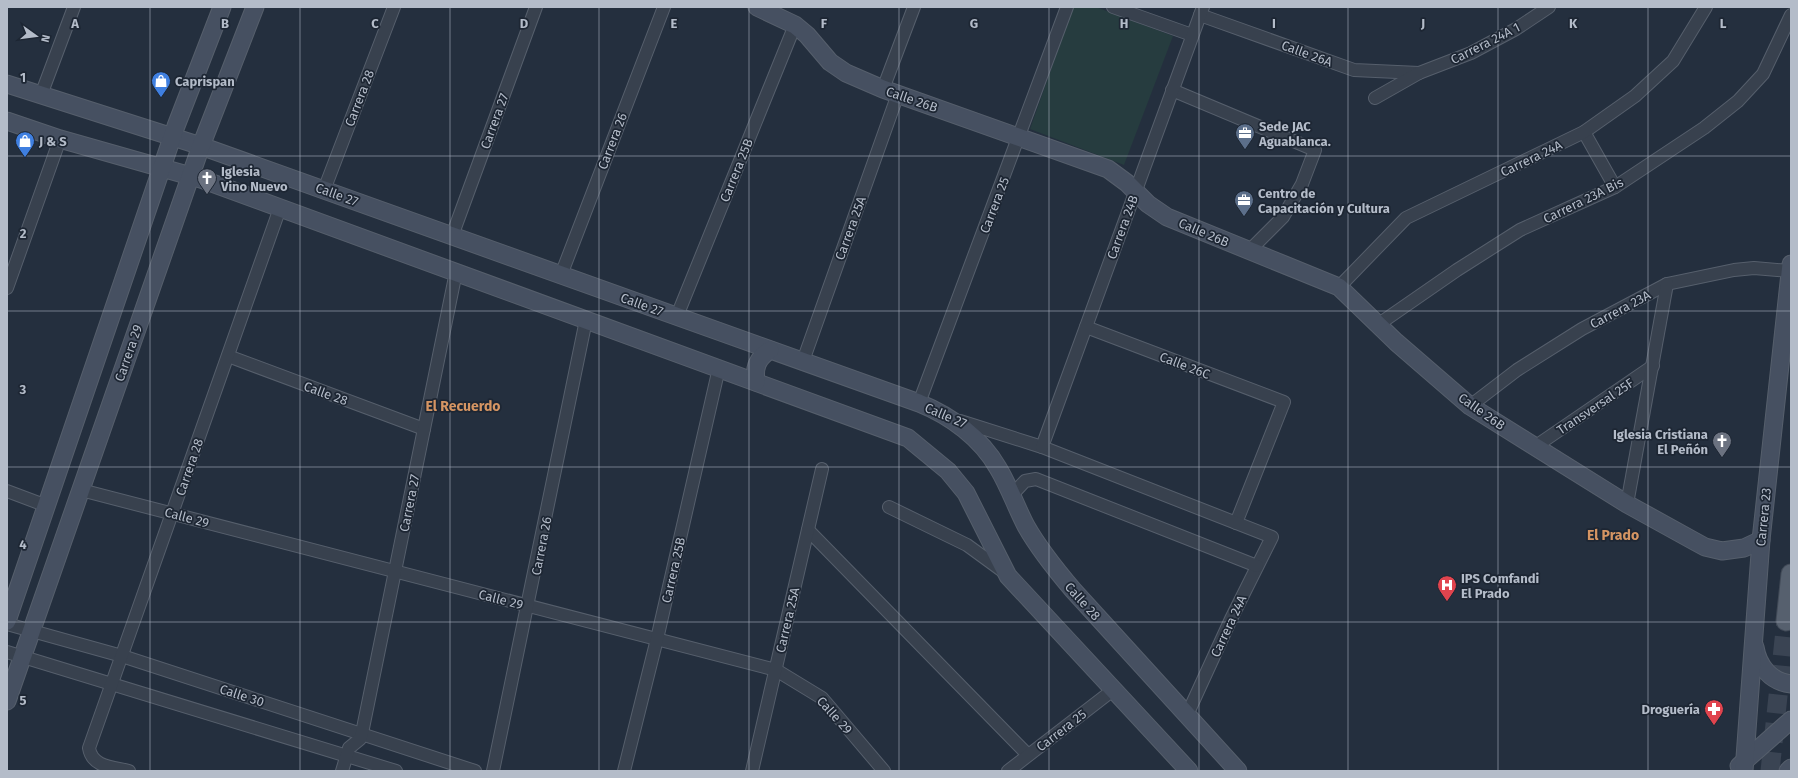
<svg xmlns="http://www.w3.org/2000/svg" width="1798" height="778" font-family="'Fira Sans',sans-serif">
<style>
.green{fill:#263c3f}
.lines{fill:none;stroke-linecap:round;stroke-linejoin:round}
.primary-tunnel{stroke:#3a4453;stroke-width:19;stroke-dasharray:19 10;stroke-linecap:butt}
.street-casing{stroke:#565f6c;stroke-width:14}
.secondary-casing{stroke:#565f6c;stroke-width:19}
.primary-casing{stroke:#414a57;stroke-width:21}
.street{stroke:#38414e;stroke-width:12}
.secondary{stroke:#465061;stroke-width:17}
.primary{stroke:#56606e;stroke-width:19}
.grid{fill:none;stroke:#b4bcc9;stroke-width:1;stroke-opacity:0.55}
.labels{text-anchor:middle;stroke-width:3.5;stroke-linejoin:round;paint-order:stroke}
.street-label{font-size:13px;fill:#b4bcc9;stroke:#1d2633}
.poi-label{font-size:13px;font-weight:bold;fill:#b4bcc9;stroke:#1d2633;text-anchor:start}
.neighbourhood-label{font-size:14px;font-weight:bold;fill:#d59563;stroke:#1d2633}
.grid-label{font-size:13px;text-anchor:middle;font-weight:bold;fill:#b4bcc9;stroke:#1d2633;stroke-width:3.5;stroke-linejoin:round;paint-order:stroke}
</style>
<rect width="100%" height="100%" fill="#242f3e"/>
<polygon class="green" points="1073,7 1096,7 1173,36 1124,165 1030,129"/>
<g class="lines">
<polyline class="primary-tunnel" points="1770,771 1786,621"/>
<defs>
<g id="street">
<polyline points="1113,7 1192,35"/>
<polyline points="1200,15 1354,70 1419,73"/>
<polyline points="883,89 914,7"/>
<polyline points="1172,90 1315,150 1302,184 1283,217 1249,251"/>
<polyline points="41,95 74,7"/>
<polyline points="1375,98 1419,73 1471,53 1516,29 1549,7"/>
<polyline points="1584,132 1615,187"/>
<polyline points="324,190 394,7"/>
<polyline points="452,236 536,7"/>
<polyline points="561,275 664,7"/>
<polyline points="1339,287 1406,218 1584,132 1635,96 1673,61 1706,7"/>
<polyline points="7,288 60,139"/>
<polyline points="677,316 795,25"/>
<polyline points="1379,324 1457,270 1520,230 1615,187 1704,128 1738,101 1763,74 1791,15"/>
<polyline points="1086,327 1284,402 1236,523"/>
<polyline points="228,356 424,429"/>
<polyline points="803,361 898,94"/>
<polyline points="919,403 1067,7"/>
<polyline points="1470,406 1517,370 1582,329 1667,284 1734,270 1754,268 1790,271"/>
<polyline points="960,421 1042,447 1272,537 1231,619 1187,715"/>
<polyline points="1536,446 1653,366"/>
<polyline points="1042,447 1203,7"/>
<polyline points="81,490 776,670 822,698 884,771"/>
<polyline points="7,491 47,506"/>
<polyline points="1012,495 1025,481 1036,479 1257,566"/>
<polyline points="1627,504 1667,284"/>
<polyline points="889,507 967,545 1004,572"/>
<polyline points="808,530 1028,755"/>
<polyline points="7,624 122,656 475,771"/>
<polyline points="7,652 396,771"/>
<path d="M129 771C112 767 92 767 89 748L280 208"/>
<polyline points="342,771 349,748 360,739 362,733 456,272"/>
<polyline points="493,771 586,320"/>
<polyline points="624,771 657,639 719,368"/>
<polyline points="752,771 822,469"/>
<polyline points="1008,771 1113,690"/>
</g>
<g id="secondary">
<polyline points="757,7 795,25 807,35 830,62 846,73 883,89 1108,169 1127,183 1148,204 1167,217 1339,287 1396,342 1470,406 1627,504 1694,541 1705,547 1722,551 1744,548 1761,540"/>
<path d="M7 84 201 146 919 403C951 416 981 438 998 468 1009 486 1016 507 1026 526 1039 549 1056 570 1073 590L1238 771"/>
<polyline points="7,121 60,139 201,179 908,438 948,471 966,493 1008,576 1189,771"/>
<path d="M756 382C754 367 757 359 770 350"/>
<polyline points="7,621 176,126 222,7"/>
<path d="M1755 647C1758 666 1771 682 1791 684"/>
<polyline points="7,701 201,146 255,7"/>
<polyline points="1739,766 1791,720"/>
<polyline points="1744,771 1761,540 1791,264"/>
<polyline points="1788,771 1791,768"/>
</g>
<polyline id="primary" points="1786,621 1791,574"/>
</defs>
<use href="#street" class="street-casing"/>
<use href="#secondary" class="secondary-casing"/>
<use href="#primary" class="primary-casing"/>
<use href="#street" class="street"/>
<use href="#secondary" class="secondary"/>
<use href="#primary" class="primary"/>
</g>
<path class="grid" d="M150 7V771M300 7V771M450 7V771M599 7V771M749 7V771M899 7V771M1049 7V771M1199 7V771M1348 7V771M1498 7V771M1648 7V771M7 156H1791M7 311H1791M7 467H1791M7 622H1791"/>
<defs>
<symbol id="shop-pin" viewBox="-11 -11 22 30"><path d="M0 17L-7.5 6A9.5 9.5 0 1 1 7.5 6Z" fill="#3f7fe0" stroke="#1d2633"/><path d="M-5-2.5h2.3a2.7 3.5 0 0 1 5.4 0H5L5.5 6h-11ZM-1.5-2.5h3a1.5 2.3 0 0 0-3 0Z" fill="#fff"/></symbol>
<symbol id="office-pin" viewBox="-11 -11 22 30"><path d="M0 17L-7.5 6A9.5 9.5 0 1 1 7.5 6Z" fill="#5c6f8a" stroke="#1d2633"/><path d="M-6-3h4V-5.5h4V-3h4V5H-6ZM-1-4.5V-3h2v-1.5ZM-6 0V1H6V0Z" fill="#fff"/></symbol>
<symbol id="church-pin" viewBox="-11 -11 22 30"><path d="M0 17L-7.5 6A9.5 9.5 0 1 1 7.5 6Z" fill="#6b7280" stroke="#1d2633"/><path d="M-1.2-6h2.4v3.5h3.3v2.4h-3.3V6h-2.4V-.1h-3.3v-2.4h3.3Z" fill="#fff"/></symbol>
<symbol id="hospital-pin" viewBox="-11 -11 22 30"><path d="M0 17L-7.5 6A9.5 9.5 0 1 1 7.5 6Z" fill="#e0444e" stroke="#1d2633"/><path d="M-5-5h3v3.5h4V-5h3V5h-3V1.5h-4V5h-3Z" fill="#fff"/></symbol>
<symbol id="pharmacy-pin" viewBox="-11 -11 22 30"><path d="M0 17L-7.5 6A9.5 9.5 0 1 1 7.5 6Z" fill="#e0444e" stroke="#1d2633"/><path d="M-2-6h4v4h4v4h-4v4h-4v-4h-4v-4h4Z" fill="#fff"/></symbol>
</defs>
<g fill-rule="evenodd">
<use href="#shop-pin" x="150" y="70" width="22" height="30"/>
<use href="#office-pin" x="1234" y="122" width="22" height="30"/>
<use href="#shop-pin" x="14" y="130" width="22" height="30"/>
<use href="#church-pin" x="196" y="167" width="22" height="30"/>
<use href="#office-pin" x="1233" y="189" width="22" height="30"/>
<use href="#church-pin" x="1711" y="430" width="22" height="30"/>
<use href="#hospital-pin" x="1436" y="574" width="22" height="30"/>
<use href="#pharmacy-pin" x="1703" y="698" width="22" height="30"/>
</g>
<g class="labels">
<g class="street-label">
<text transform="translate(1485 43) rotate(-27)" y="5">Carrera 24A 1</text>
<text transform="translate(1307 53) rotate(20)" y="5">Calle 26A</text>
<text transform="translate(359 98) rotate(-69)" y="5">Carrera 28</text>
<text transform="translate(912 99) rotate(19)" y="5">Calle 26B</text>
<text transform="translate(494 121) rotate(-70)" y="5">Carrera 27</text>
<text transform="translate(612 141) rotate(-69)" y="5">Carrera 26</text>
<text transform="translate(1531 158) rotate(-26)" y="5">Carrera 24A</text>
<text transform="translate(736 170) rotate(-68)" y="5">Carrera 25B</text>
<text transform="translate(337 194) rotate(20)" y="5">Calle 27</text>
<text transform="translate(1583 200) rotate(-26)" y="5">Carrera 23A Bis</text>
<text transform="translate(994 205) rotate(-69)" y="5">Carrera 25</text>
<text transform="translate(1122 227) rotate(-70)" y="5">Carrera 24B</text>
<text transform="translate(850 228) rotate(-70)" y="5">Carrera 25A</text>
<text transform="translate(1204 232) rotate(23)" y="5">Calle 26B</text>
<text transform="translate(642 304) rotate(20)" y="5">Calle 27</text>
<text transform="translate(1620 309) rotate(-28)" y="5">Carrera 23A</text>
<text transform="translate(128 353) rotate(-71)" y="5">Carrera 29</text>
<text transform="translate(1185 365) rotate(21)" y="5">Calle 26C</text>
<text transform="translate(326 393) rotate(20)" y="5">Calle 28</text>
<text transform="translate(1595 406) rotate(-34)" y="5">Transversal 25F</text>
<text transform="translate(1482 411) rotate(35)" y="5">Calle 26B</text>
<text transform="translate(946 415) rotate(23)" y="5">Calle 27</text>
<text transform="translate(189 467) rotate(-71)" y="5">Carrera 28</text>
<text transform="translate(409 503) rotate(-79)" y="5">Carrera 27</text>
<text transform="translate(187 517) rotate(15)" y="5">Calle 29</text>
<text transform="translate(1763 517) rotate(-84)" y="5">Carrera 23</text>
<text transform="translate(541 546) rotate(-79)" y="5">Carrera 26</text>
<text transform="translate(673 570) rotate(-77)" y="5">Carrera 25B</text>
<text transform="translate(501 599) rotate(14)" y="5">Calle 29</text>
<text transform="translate(1083 601) rotate(48)" y="5">Calle 28</text>
<text transform="translate(787 620) rotate(-77)" y="5">Carrera 25A</text>
<text transform="translate(1228 626) rotate(-65)" y="5">Carrera 24A</text>
<text transform="translate(242 695) rotate(18)" y="5">Calle 30</text>
<text transform="translate(835 715) rotate(48)" y="5">Calle 29</text>
<text transform="translate(1061 730) rotate(-38)" y="5">Carrera 25</text>
</g>
<g class="poi-label">
<text x="175" y="86">Caprispan</text>
<text x="1259" y="131">Sede JAC<tspan x="1259" dy="15">Aguablanca.</tspan></text>
<text x="39" y="146">J &amp; S</text>
<text x="221" y="176">Iglesia<tspan x="221" dy="15">Vino Nuevo</tspan></text>
<text x="1258" y="198">Centro de<tspan x="1258" dy="15">Capacitación y Cultura</tspan></text>
<text x="1708" y="439" text-anchor="end">Iglesia Cristiana<tspan x="1708" dy="15">El Peñón</tspan></text>
<text x="1461" y="583">IPS Comfandi<tspan x="1461" dy="15">El Prado</tspan></text>
<text x="1700" y="714" text-anchor="end">Droguería</text>
</g>
<g class="neighbourhood-label">
<text x="463" y="411">El Recuerdo</text>
<text x="1613" y="540">El Prado</text>
</g>
</g>
<g class="grid-label">
<text x="75" y="28">A</text>
<text x="225" y="28">B</text>
<text x="375" y="28">C</text>
<text x="524" y="28">D</text>
<text x="674" y="28">E</text>
<text x="824" y="28">F</text>
<text x="974" y="28">G</text>
<text x="1124" y="28">H</text>
<text x="1274" y="28">I</text>
<text x="1423" y="28">J</text>
<text x="1573" y="28">K</text>
<text x="1723" y="28">L</text>
<text x="23" y="82">1</text>
<text x="23" y="238">2</text>
<text x="23" y="394">3</text>
<text x="23" y="549">4</text>
<text x="23" y="705">5</text>
</g>
<rect width="1798" height="778" fill="none" stroke="#b4bcc9" stroke-width="16"/>
<g transform="translate(36 36) rotate(104)" stroke="#1d2633" stroke-width="3" paint-order="stroke">
<path d="M0-3L7 15L0 10L-7 15Z" fill="#b4bcc9"/>
<text y="-6" font-size="11" font-weight="bold" text-anchor="middle" fill="#b4bcc9">N</text>
</g>
</svg>
